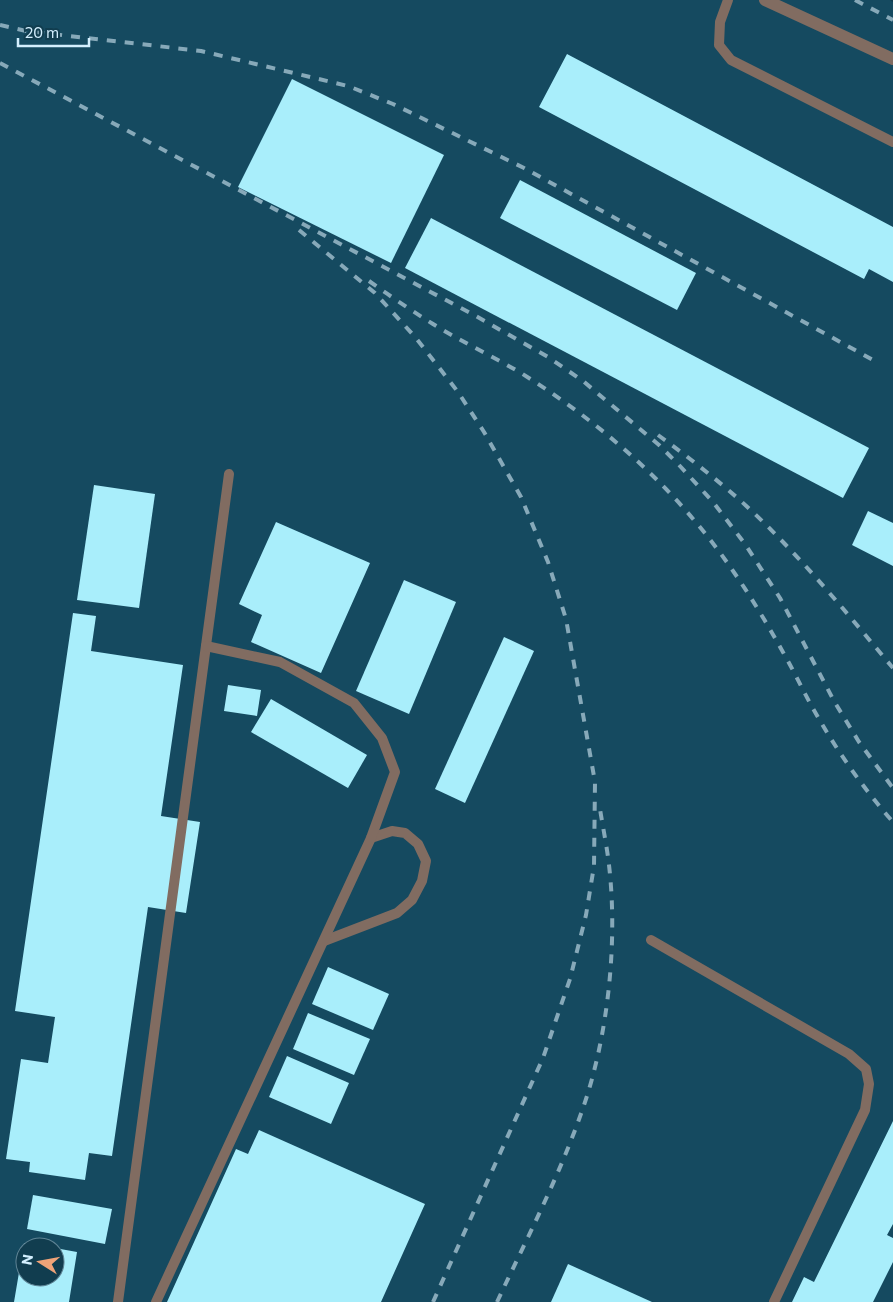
<svg xmlns="http://www.w3.org/2000/svg" width="893" height="1302" font-family="Commissioner,sans-serif">
<style>
.built{fill:#154a60;fill-rule:evenodd}
.building{fill:#a9eefb}
.lines{fill:none;stroke-linecap:round;stroke-linejoin:round}
.service{stroke:#816c61;stroke-width:10}
.minor{stroke:#816c61;stroke-width:12}
.rail{stroke:#87a9b9;stroke-width:4;stroke-dasharray:9 9;stroke-linecap:butt}
</style>
<rect width="100%" height="100%" fill="#113d4f"/>
<path class="built" d="M0 0H890L893 2V1302H0ZM25 1247H55V1277H25Z"/>
<g class="building">
<polygon points="567,54 893,227 893,282 869,269 864,279 539,107"/>
<polygon points="292,79 444,155 391,263 238,187"/>
<polygon points="520,180 696,273 677,310 500,218"/>
<polygon points="431,218 869,448 843,498 405,268"/>
<polygon points="94,485 155,494 139,608 77,600"/>
<polygon points="868,511 893,523 893,566 852,545"/>
<polygon points="276,522 370,563 321,673 251,642 262,615 239,604"/>
<polygon points="404,580 456,602 409,714 356,691"/>
<polygon points="73,613 96,616 91,651 183,665 161,816 200,822 186,913 148,907 112,1156 89,1153 85,1180 29,1172 30,1162 6,1159 21,1059 48,1063 55,1017 15,1011"/>
<polygon points="504,637 534,651 465,803 435,789"/>
<polygon points="228,685 261,690 257,716 224,711"/>
<polygon points="271,699 367,755 348,788 251,732"/>
<polygon points="328,967 389,994 373,1030 312,1004"/>
<polygon points="308,1013 370,1039 354,1075 293,1049"/>
<polygon points="287,1056 349,1083 331,1124 269,1097"/>
<polygon points="893,1121 893,1224 887,1235 893,1238 893,1262 873,1302 792,1302 804,1277 814,1282"/>
<polygon points="259,1130 425,1204 381,1302 167,1302 236,1149 248,1154"/>
<polygon points="33,1195 112,1209 105,1244 27,1229"/>
<polygon points="24,1243 41,1246 25,1247 25,1277 55,1277 55,1248 77,1252 69,1302 14,1302"/>
<polygon points="568,1264 652,1302 551,1302"/>
</g>
<g class="lines">
<g class="service">
<polyline points="728,0 720,22 719,45 731,60 893,142"/>
<polyline points="651,940 849,1054 866,1069 869,1084 865,1110 774,1302"/>
<polyline points="324,941 397,913 412,900 422,881 426,861 418,844 405,833 392,831 371,838"/>
<polyline points="118,1302 229,474"/>
<polyline points="156,1302 371,838 395,772 382,738 354,703 280,662 206,646"/>
</g>
<polyline class="minor" points="765,0 893,59"/>
<g class="rail">
<polyline points="855,0 893,20"/>
<polyline points="0,25 26,31 201,51 348,86 393,104 524,168 873,360"/>
<polyline points="0,63 474,315 548,357 583,381 659,445 679,465 713,502 745,544 780,598 834,701 859,742 893,788"/>
<polyline points="299,230 375,293 416,338 458,392 484,432 521,497 548,562 566,619 595,782 594,866 586,915 570,979 543,1058 433,1302"/>
<path d="M369 281C390 296 412 311 433 324 462 342 492 356 521 373 585 413 645 462 694 520 729 561 758 607 784 654 795 673 804 693 815 712 837 751 863 788 893 822"/>
<path d="M658 435C687 456 715 478 742 502 797 552 845 611 893 668"/>
<path d="M497 1302C527 1238 560 1175 583 1108 608 1036 618 942 609 865 607 847 603 828 600 809"/>
</g>
</g>
<g transform="translate(40 1262) rotate(281)"><circle r="24" fill="#113d4f" stroke="#5f8495"/>
<path d="M0-4L9 19L0 12L-9 19Z" fill="#efa378"/>
<text y="-8" font-size="14" font-weight="bold" text-anchor="middle" fill="#d3effe">N</text>
</g>
<path d="M18 38v8h71v-8" fill="none" stroke="#d3effe" stroke-width="2.5"/>
<text x="25" y="38" font-size="15" fill="#d3effe" stroke="#113d4f" stroke-width="4" paint-order="stroke">20 m</text>
</svg>
